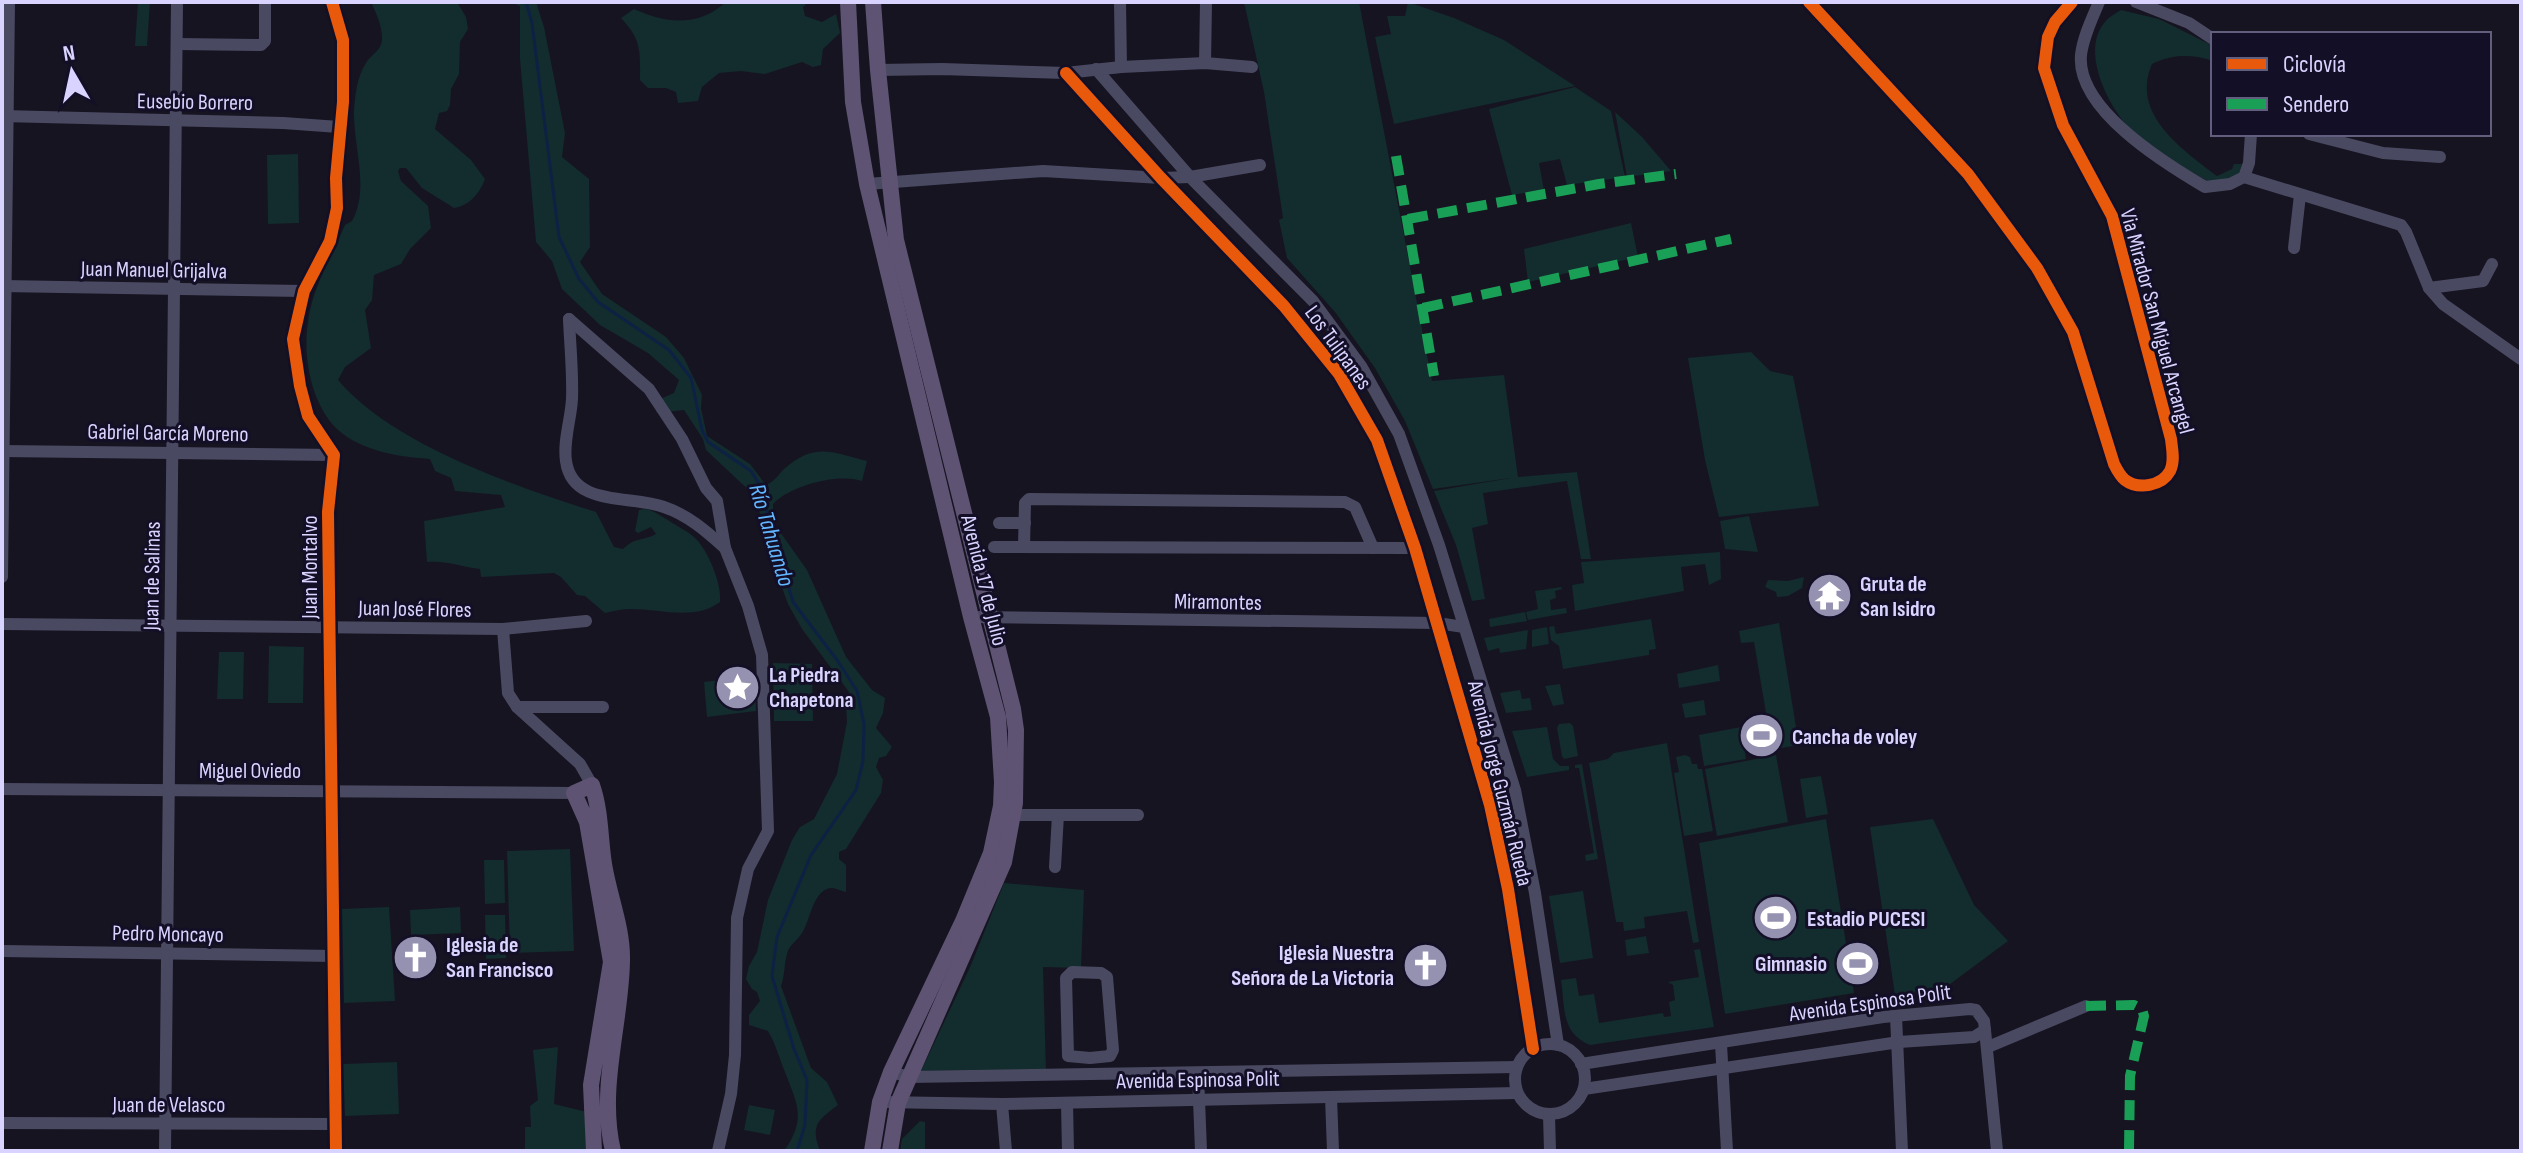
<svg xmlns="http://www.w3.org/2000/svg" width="2523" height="1153" font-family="'Sofia Sans Condensed',sans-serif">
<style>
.green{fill:#132c2d}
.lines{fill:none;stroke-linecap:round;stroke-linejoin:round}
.stream{stroke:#0d2144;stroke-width:3}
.minor{stroke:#4a4962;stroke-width:12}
.major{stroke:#5e5373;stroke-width:16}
.quiet{stroke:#1a9f57;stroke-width:10;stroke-dasharray:20 10;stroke-linecap:butt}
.cycleway-casing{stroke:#130f26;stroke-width:17}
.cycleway{stroke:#e8590c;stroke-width:12}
.labels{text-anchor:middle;stroke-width:6;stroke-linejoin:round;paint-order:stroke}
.street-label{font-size:22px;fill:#d9d4ff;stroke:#130f26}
.poi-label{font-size:22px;font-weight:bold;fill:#d9d4ff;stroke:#130f26;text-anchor:start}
.water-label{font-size:24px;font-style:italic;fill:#62b6ff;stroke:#130f26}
</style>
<rect width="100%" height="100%" fill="#161421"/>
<g class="green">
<polygon points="138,2 150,2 147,46 135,46"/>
<path d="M371 2H457L466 17 468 29 460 42 459 74 451 89 450 105 447 111 439 113 435 129 471 160 485 179C480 193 469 206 454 208L422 188 406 168H400L398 171 401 181 428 206 431 228 410 249 401 264 374 275 372 300 365 310 371 348 345 367 338 380C393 445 515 486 596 512L614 547 623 549C635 537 643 541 656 534L651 527 638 533 635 531 639 510C650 506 658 515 668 520 676 526 688 531 695 538 708 550 722 584 720 602 695 621 661 609 631 609 622 609 614 611 605 613L585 596 577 595 561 577 554 573 481 577 480 569C462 567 446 560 427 562L424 521 505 507 501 495 455 491 451 478 435 471 430 459C401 457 367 452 343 434 312 411 302 357 308 322 312 288 332 255 345 225L352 221C370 189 353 146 354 111 355 96 357 76 366 63 372 53 382 51 382 38 382 25 376 13 371 2Z"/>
<path d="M510 2H536L544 27 565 133 562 157 589 179 590 247 580 262 602 294 666 337 684 358 702 395 701 408 707 436 750 464 766 485C774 482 778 475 784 469 815 442 831 452 867 461L862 481C838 473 791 485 773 504V522L807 570 846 657 872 690 885 698 883 713 876 728 892 747 886 756 879 758 876 767 883 780 881 793 846 849 839 852V859L846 865V892C840 891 833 886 827 889 812 895 810 921 802 933 797 941 789 945 787 954 784 965 785 975 781 986L811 1068 827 1082 838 1105C818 1120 810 1125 820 1151H784C808 1117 796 1102 783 1067 778 1054 775 1043 768 1031L749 1025V1015L760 1001 757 992 752 989 746 979 749 966 757 952 768 900 792 840 800 827 814 819 837 774 847 722 846 705 849 692 802 629 788 604 777 574 755 496 706 450 703 439 684 410 657 413 653 402 674 393 679 380 648 353 600 325 562 289 552 261 536 242 520 59V6Z"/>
<path d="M726 2H808L803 7 805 16 822 22 836 14 840 33 823 49 821 65 813 67 802 62 765 74 741 71 719 73 702 87 698 101 678 103 676 92 666 88H648L640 80C640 52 642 40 621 18L634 9C667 24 698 27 726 2Z"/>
<polygon points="1244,2 1359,2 1432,381 1504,375 1518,477 1577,472 1591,559 1581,559 1567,481 1483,493 1488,524 1472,528 1485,599 1472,601 1456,545 1434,491 1511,478 1433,489 1405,421 1375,368 1335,312 1287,258 1279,220 1283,218 1264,92"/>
<polygon points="1408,2 1454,18 1504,40 1575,86 1394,124 1375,37 1391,34 1387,16 1405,16"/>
<path d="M2121 10 2159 19 2213 46V61C2192 54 2172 54 2152 64 2130 114 2183 150 2217 176L2232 169 2234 164H2242L2238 177 2211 183C2188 170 2150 150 2133 132 2110 110 2078 50 2106 21 2109 17 2116 13 2121 10Z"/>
<polygon points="1575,87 1611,111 1625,177 1567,185 1560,159 1539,163 1544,190 1512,195 1489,109"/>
<polygon points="1615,112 1642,137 1671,171 1627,177"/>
<polygon points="298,154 299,223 268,224 267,155"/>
<polygon points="1631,223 1638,257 1528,282 1524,249"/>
<polygon points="1751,352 1770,371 1793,376 1819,506 1719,517 1705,460 1688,358"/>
<polygon points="1749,516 1758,552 1725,549 1720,521"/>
<polygon points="1720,552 1721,579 1709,585 1705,564 1681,567 1684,591 1575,611 1572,585 1584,583 1581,562"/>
<polygon points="1804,577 1802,588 1788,596 1777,597 1776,592 1765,587 1768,580 1788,581"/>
<polygon points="1561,587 1562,589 1555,591 1556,598 1550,600 1551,610 1566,608 1567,613 1528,620 1526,612 1538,609 1535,591"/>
<polygon points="1525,612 1527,621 1490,627 1489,619"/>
<polygon points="1651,619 1656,649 1649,650 1649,655 1563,669 1559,646 1551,640 1549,627 1554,626 1556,634"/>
<polygon points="1779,623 1799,745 1752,753 1747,723 1770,720 1775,740 1771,718 1767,719 1754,642 1741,643 1739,631"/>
<polygon points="1547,627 1549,644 1532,647 1532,630"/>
<polygon points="1528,630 1526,649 1500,653 1499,648 1488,651 1484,638"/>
<polygon points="269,646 304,647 303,703 268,703"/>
<polygon points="219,652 244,652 243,699 217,699"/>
<polygon points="773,663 812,664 813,721 774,721"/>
<polygon points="1718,665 1720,681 1679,688 1677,674"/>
<polygon points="755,676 756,711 707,717 704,682"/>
<polygon points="1560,684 1564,704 1553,706 1545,686"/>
<polygon points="1520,690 1522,699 1530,698 1532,710 1506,713 1500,693"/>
<polygon points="1704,700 1706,715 1685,718 1682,704"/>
<polygon points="1570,723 1573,726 1578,756 1564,759 1562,756 1557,728 1559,724"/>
<polygon points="1547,727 1553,759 1560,766 1569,766 1569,770 1527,777 1512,731"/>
<polygon points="1741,727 1746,759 1704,766 1699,735"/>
<polygon points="1667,743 1699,942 1693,943 1687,911 1644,917 1645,928 1624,931 1623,922 1616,922 1589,763 1608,759 1614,753"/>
<polygon points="1685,755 1690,757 1692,764 1697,764 1698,769 1702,769 1713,831 1684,836 1674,773 1679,772 1676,757"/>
<polygon points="1776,755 1788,822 1717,836 1705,769"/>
<polygon points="1582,764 1598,859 1586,861 1585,855 1594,853 1579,768 1575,768 1575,765"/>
<polygon points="1821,776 1828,814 1806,818 1800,779"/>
<polygon points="1826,819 1854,993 1725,1014 1699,843"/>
<polygon points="1933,819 1974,905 2008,941 1942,990 1895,995 1870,827"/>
<polygon points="570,849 574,951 510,953 507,851"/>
<polygon points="484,860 504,860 505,903 485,904"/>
<polygon points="1004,883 1084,890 1081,968 1043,967 1046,1070 921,1071 971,965"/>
<polygon points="1583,891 1593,958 1560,963 1549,896"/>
<polygon points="389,907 395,1001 344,1003 342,909"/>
<polygon points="460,907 461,933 411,935 410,910"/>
<polygon points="485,915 505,915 506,958 486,959"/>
<polygon points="1646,936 1649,953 1627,956 1625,940"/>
<path d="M1700 949 1714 1027 1590 1045C1561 1033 1565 1008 1561 980L1576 978 1579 996 1594 994 1599 1023 1663 1013 1664 1017 1671 1016 1669 1002 1675 1000 1673 985 1668 982 1699 977 1694 950Z"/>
<polygon points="558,1047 554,1104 587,1112 589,1151 525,1151 525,1127 531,1127 530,1106 538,1100 533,1050"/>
<polygon points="397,1062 399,1114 345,1116 343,1064"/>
<polygon points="749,1105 775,1110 770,1135 744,1130"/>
<polygon points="920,1121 925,1122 925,1151 900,1151 902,1139"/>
</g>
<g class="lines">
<polyline class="stream" points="526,2 532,23 559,237 579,279 598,302 669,350 691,378 702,430 708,442 751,471 763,490 769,522 793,602 837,660 857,691 864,724 863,761 856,790 811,855 777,937 772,976 794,1049 807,1080 805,1125 797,1151"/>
<g class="minor">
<polyline points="332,2 343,40 343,102 336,178 337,208 330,241 304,291 293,339 300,386 308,416 334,455 328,512 336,1151"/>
<polyline points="1120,2 1121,67"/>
<path d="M1809 2 1968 174 2037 268 2073 332 2114 464C2117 470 2120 476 2125 480 2138 490 2162 486 2170 471 2175 461 2172 449 2171 439L2112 216 2063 125 2044 68 2048 37 2055 22 2072 2"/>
<path d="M2099 2C2092 19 2083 37 2081 55 2076 109 2164 163 2205 187L2230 184 2244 177 2249 163 2251 134"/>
<polyline points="2136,2 2189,23 2213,39"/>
<polyline points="177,44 261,45 265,41 265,2"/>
<polyline points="1205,63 1206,2"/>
<polyline points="1096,69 1190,177 1313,301 1361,366 1399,434 1439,545 1515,790 1535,893 1558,1045"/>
<polyline points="878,70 942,69 1066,73 1121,67 1205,63 1252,67"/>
<polyline points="1066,73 1161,178 1284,306 1339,374 1377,440 1415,548 1490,805 1508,889 1533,1049"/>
<polyline points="2,116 283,123 339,127"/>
<polyline points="2309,134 2383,153 2440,157"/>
<polyline points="2244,177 2401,225 2406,232 2429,288 2443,304 2521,359"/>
<polyline points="867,184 1043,171 1161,178 1190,177 1260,165"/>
<polyline points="2294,248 2300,195"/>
<polyline points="2,286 304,291"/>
<polyline points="2429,288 2483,281 2492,264"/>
<polyline points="569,319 649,389 682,439 706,488 717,501 725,548 748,606 762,655 768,831 748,869 737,918 735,1055 731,1094 718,1151"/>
<path d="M569 319C570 345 573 372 572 399 571 419 563 441 566 461 572 507 631 495 664 507 688 515 706 531 725 548"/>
<polyline points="2,451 334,455"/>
<polyline points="999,523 1025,523"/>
<polyline points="994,547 1415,548"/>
<polyline points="1024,547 1025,503 1029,499 1345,502 1355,507 1373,548"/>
<polyline points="2,577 9,2"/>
<polyline points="971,617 1437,623 1464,627"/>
<polyline points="2,624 503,629 586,621"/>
<polyline points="503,629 508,693 517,707 580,764 592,785"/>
<polyline points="517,707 603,707"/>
<polyline points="2,789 574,793"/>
<polyline points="1013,815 1138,815"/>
<polyline points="1055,867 1058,815"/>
<polyline points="2,951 334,956"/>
<polygon points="1072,972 1101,973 1107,977 1113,1050 1110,1056 1090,1058 1068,1056 1066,978"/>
<polyline points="1896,1016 1902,1151"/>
<polyline points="1985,1030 1997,1151"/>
<polyline points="1721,1044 1727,1151"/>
<circle cx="1550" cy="1079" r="35"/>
<polyline points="1988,1047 2086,1006"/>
<polyline points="1581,1064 1883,1017 1970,1009 1976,1010 1984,1021 1985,1030 1974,1037 1899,1042 1584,1089"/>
<polyline points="891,1072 909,1077 1517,1067"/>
<polyline points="1198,1074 1201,1151"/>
<polyline points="1331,1097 1333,1151"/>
<polyline points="880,1102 1002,1104 1517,1093"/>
<polyline points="1067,1103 1068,1151"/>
<polyline points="1002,1104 1006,1151"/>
<polyline points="1549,1115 1550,1151"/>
<polyline points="2,1123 336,1124"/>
<polyline points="165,1151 177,2"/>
</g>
<g class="major">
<polyline points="848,2 853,102 867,184 971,617 998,717 1002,782 1001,806 991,853 963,921 891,1072 880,1102 872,1151"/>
<polyline points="873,2 878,70 896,240 1013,709 1016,730 1015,803 1004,862 898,1103 890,1151"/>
<path d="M594 1151 591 1085 611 962 587 822 574 793 592 785C601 811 600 838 604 864 609 896 623 928 622 961 621 1024 598 1088 613 1151"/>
</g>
<g class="quiet">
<polyline points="1396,156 1434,376"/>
<polyline points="1408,219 1599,184 1676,174"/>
<polyline points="1423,308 1731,239"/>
<polyline points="2086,1006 2134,1005 2142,1009 2144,1016 2130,1076 2129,1151"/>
</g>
<defs>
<g id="cycleway">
<polyline points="332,2 343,40 343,102 336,178 337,208 330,241 304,291 293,339 300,386 308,416 334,455 328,512 336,1151"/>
<path d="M1809 2 1968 174 2037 268 2073 332 2114 464C2117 470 2120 476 2125 480 2138 490 2162 486 2170 471 2175 461 2172 449 2171 439L2112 216 2063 125 2044 68 2048 37 2055 22 2072 2"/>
<polyline points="1066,73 1161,178 1284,306 1339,374 1377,440 1415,548 1490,805 1508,889 1533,1049"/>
</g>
</defs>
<use href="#cycleway" class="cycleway-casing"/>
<use href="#cycleway" class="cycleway"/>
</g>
<defs>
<symbol id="temple-disc" viewBox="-11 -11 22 22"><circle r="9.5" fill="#9591b1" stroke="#130f26"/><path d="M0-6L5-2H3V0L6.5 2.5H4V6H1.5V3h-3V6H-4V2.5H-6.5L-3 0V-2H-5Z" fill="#fff"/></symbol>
<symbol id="sight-disc" viewBox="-11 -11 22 22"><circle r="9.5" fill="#9591b1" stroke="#130f26"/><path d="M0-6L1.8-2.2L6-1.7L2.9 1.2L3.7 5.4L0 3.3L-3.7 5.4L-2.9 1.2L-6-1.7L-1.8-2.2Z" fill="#fff"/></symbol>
<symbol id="stadium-disc" viewBox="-11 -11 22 22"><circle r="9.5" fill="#9591b1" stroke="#130f26"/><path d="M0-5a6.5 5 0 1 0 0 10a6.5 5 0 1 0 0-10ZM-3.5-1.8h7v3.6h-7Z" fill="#fff"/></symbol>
<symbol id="church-disc" viewBox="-11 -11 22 22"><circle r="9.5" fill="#9591b1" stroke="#130f26"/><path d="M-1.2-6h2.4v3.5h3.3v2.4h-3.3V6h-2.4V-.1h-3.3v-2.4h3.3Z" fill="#fff"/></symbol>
</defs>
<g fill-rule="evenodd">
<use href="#temple-disc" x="1804" y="570" width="51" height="51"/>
<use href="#sight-disc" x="712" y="662" width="51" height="51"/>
<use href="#stadium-disc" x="1736" y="710" width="51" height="51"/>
<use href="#stadium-disc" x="1750" y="892" width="51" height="51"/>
<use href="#church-disc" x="390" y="932" width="51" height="51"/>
<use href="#stadium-disc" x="1832" y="938" width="51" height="51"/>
<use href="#church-disc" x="1400" y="940" width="51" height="51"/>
</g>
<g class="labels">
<g class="street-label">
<text transform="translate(195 101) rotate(1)" y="8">Eusebio Borrero</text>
<text transform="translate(154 269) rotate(1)" y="8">Juan Manuel Grijalva</text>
<text transform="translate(2158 321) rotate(75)" y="8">Via Mirador San Miguel Arcangel</text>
<text transform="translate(1339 347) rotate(54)" y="8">Los Tulipanes</text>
<text transform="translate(168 432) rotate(1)" y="8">Gabriel García Moreno</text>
<text transform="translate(309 567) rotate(-90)" y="8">Juan Montalvo</text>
<text transform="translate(151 576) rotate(-89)" y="8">Juan de Salinas</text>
<text transform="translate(985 580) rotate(76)" y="8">Avenida 17 de Julio</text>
<text transform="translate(1218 601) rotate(1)" y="8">Miramontes</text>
<text transform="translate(415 608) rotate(1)" y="8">Juan José Flores</text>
<text x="250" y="778">Miguel Oviedo</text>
<text transform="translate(1501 783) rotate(76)" y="8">Avenida Jorge Guzmán Rueda</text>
<text transform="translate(168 933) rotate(1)" y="8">Pedro Moncayo</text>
<text transform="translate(1870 1002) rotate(-8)" y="8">Avenida Espinosa Polit</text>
<text transform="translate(1198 1079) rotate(-1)" y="8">Avenida Espinosa Polit</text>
<text x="169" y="1112">Juan de Velasco</text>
</g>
<g class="poi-label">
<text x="1860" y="591">Gruta de<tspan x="1860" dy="25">San Isidro</tspan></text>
<text x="769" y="682">La Piedra<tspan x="769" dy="25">Chapetona</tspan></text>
<text x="1792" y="744">Cancha de voley</text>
<text x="1807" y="926">Estadio PUCESI</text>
<text x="446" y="952">Iglesia de<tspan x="446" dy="25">San Francisco</tspan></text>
<text x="1394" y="960" text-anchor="end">Iglesia Nuestra<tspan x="1394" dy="25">Señora de La Victoria</tspan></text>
<text x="1827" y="971" text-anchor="end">Gimnasio</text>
</g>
<g class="water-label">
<text transform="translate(772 535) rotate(73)" y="8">Río Tahuando</text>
</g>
</g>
<rect width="2523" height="1153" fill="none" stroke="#d9d4ff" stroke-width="8"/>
<rect x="2211" y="32" width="280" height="104" fill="#130f26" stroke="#625e7d" stroke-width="2"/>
<rect x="2227" y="58" width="40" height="12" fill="#e8590c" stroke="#625e7d" stroke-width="2"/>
<text x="2283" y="72" font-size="24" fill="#d9d4ff">Ciclovía</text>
<rect x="2227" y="98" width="40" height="12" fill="#1a9f57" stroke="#625e7d" stroke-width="2"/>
<text x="2283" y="112" font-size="24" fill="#d9d4ff">Sendero</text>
<g transform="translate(72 72) rotate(351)" stroke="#130f26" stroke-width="6" paint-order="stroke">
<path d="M0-6L14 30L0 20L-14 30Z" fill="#d9d4ff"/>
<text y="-12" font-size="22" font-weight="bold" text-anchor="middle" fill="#d9d4ff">N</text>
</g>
</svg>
